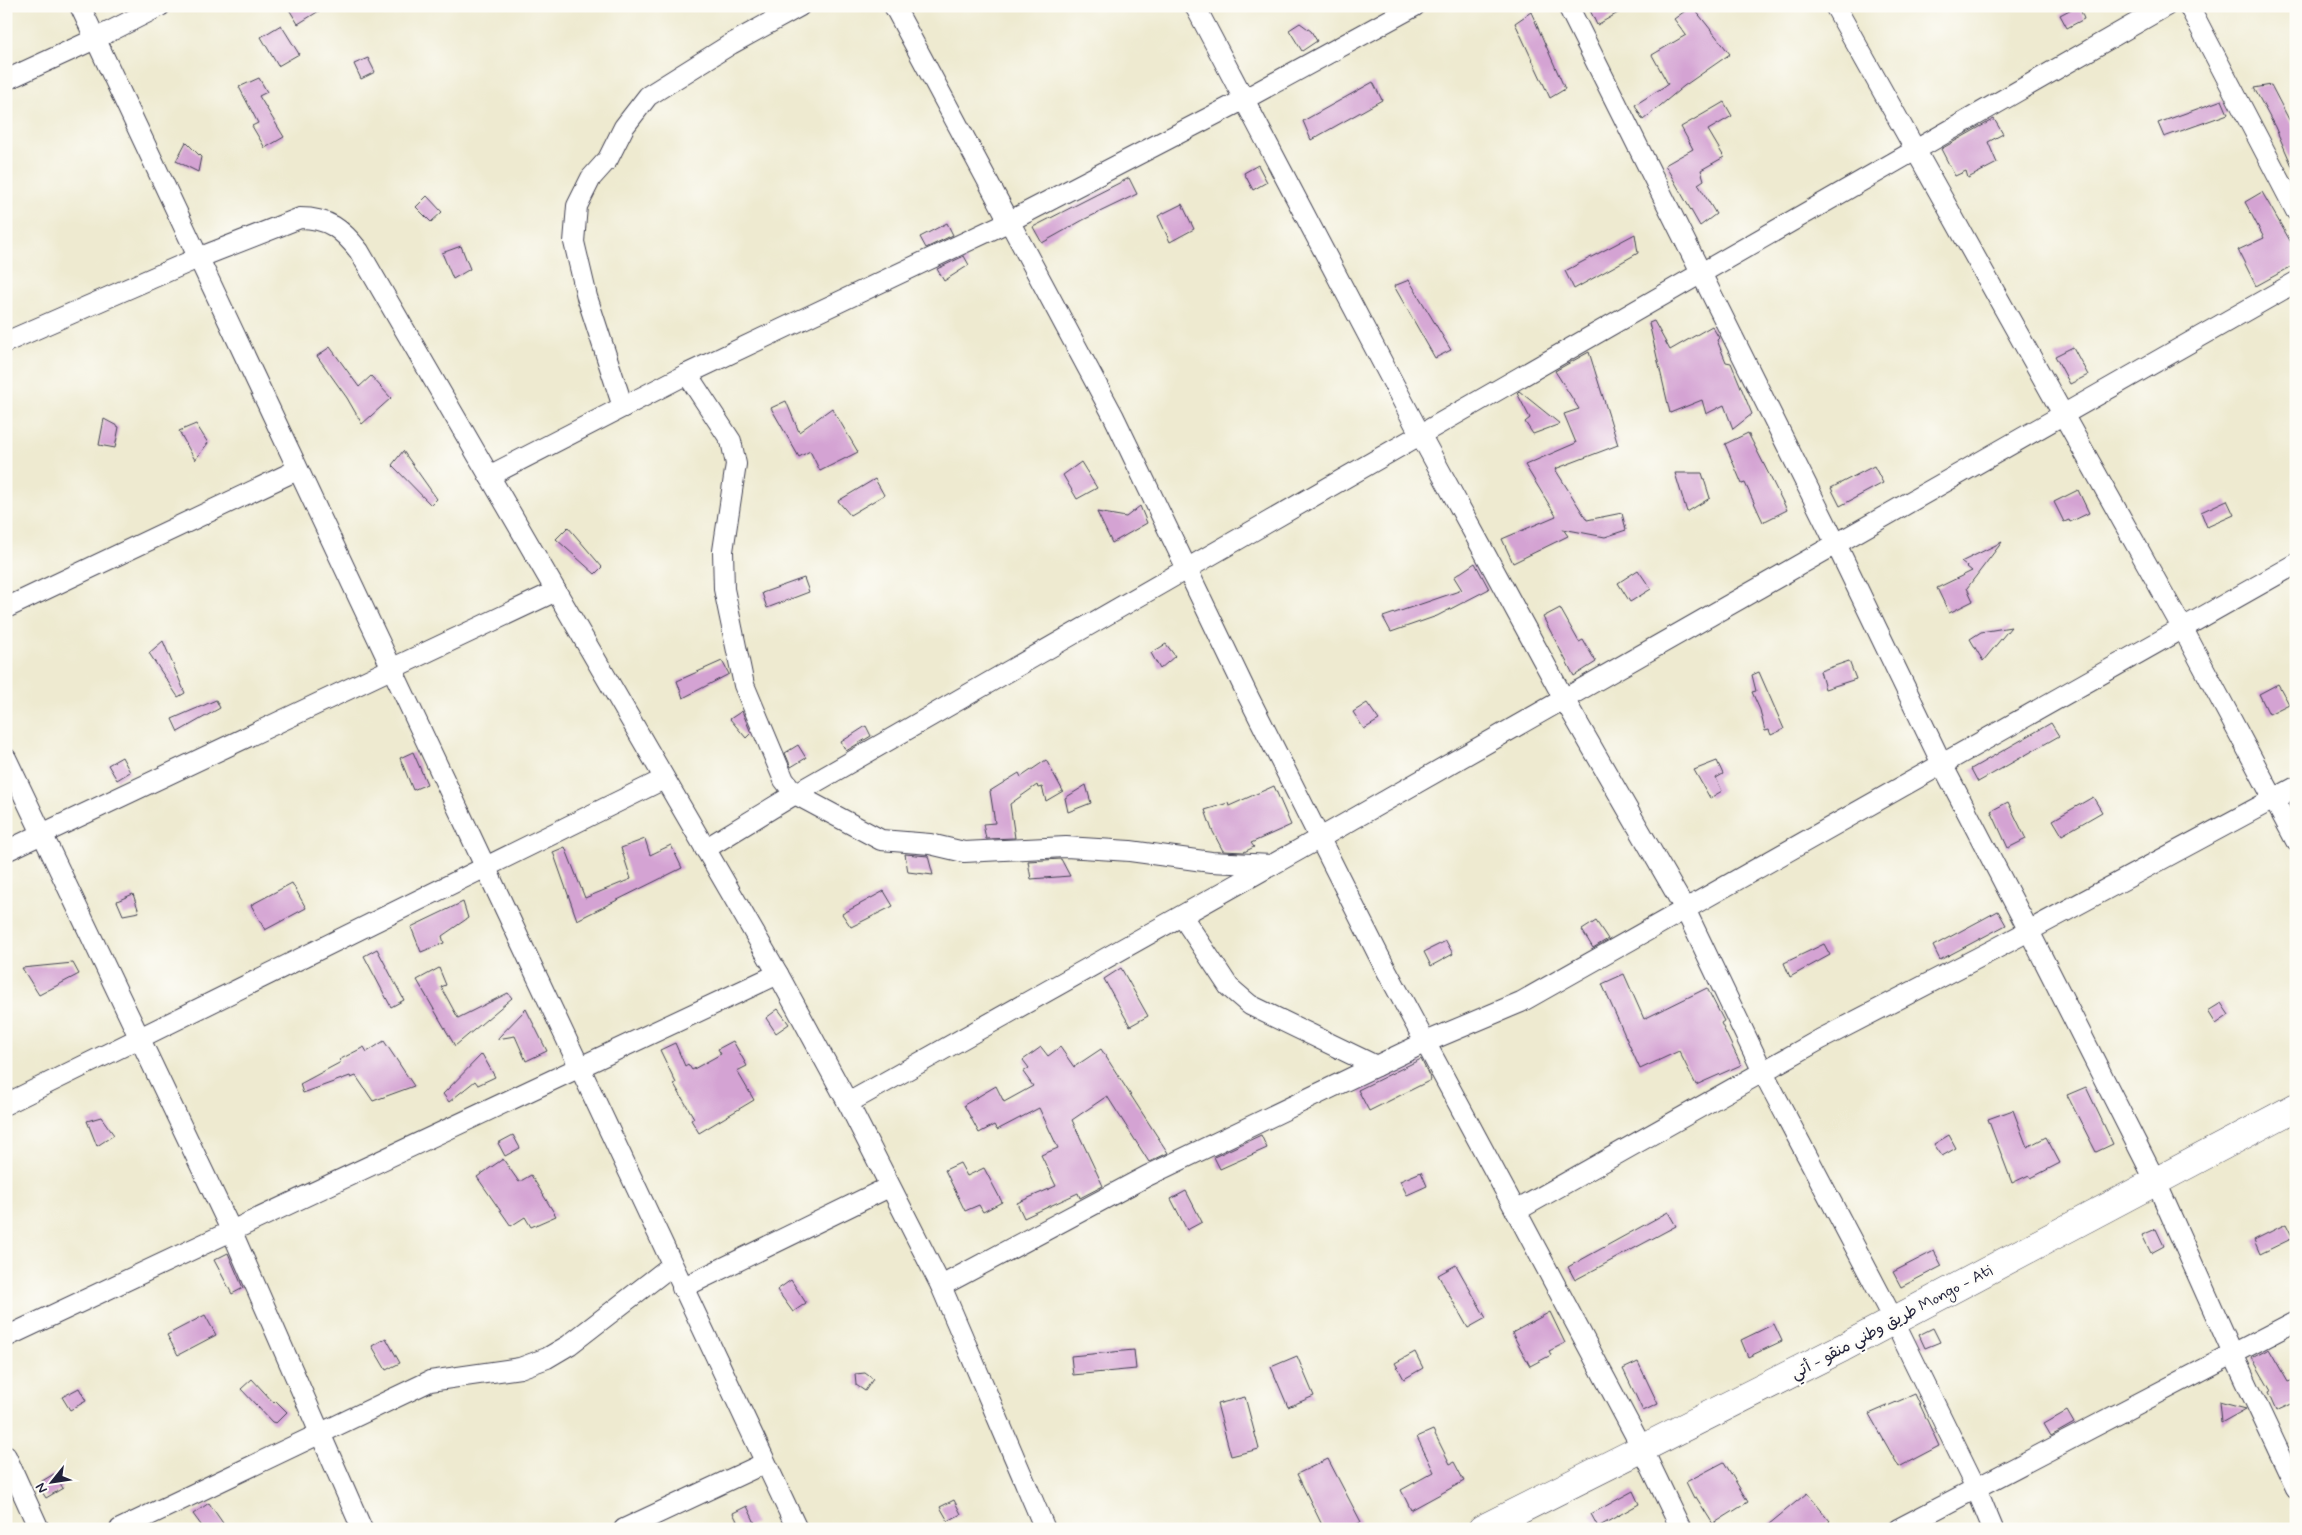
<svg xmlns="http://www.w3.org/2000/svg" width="2302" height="1535" font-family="Mynerve,'Playpen Sans Arabic',sans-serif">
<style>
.building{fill:#d4a3d3}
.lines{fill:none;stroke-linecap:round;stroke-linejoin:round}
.minor-casing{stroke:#414051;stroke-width:22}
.secondary-casing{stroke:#414051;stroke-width:29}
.minor{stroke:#fff;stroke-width:20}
.secondary{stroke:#fff;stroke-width:28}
.labels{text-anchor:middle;stroke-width:4.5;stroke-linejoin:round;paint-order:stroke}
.street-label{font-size:16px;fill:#22223b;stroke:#fdfcf7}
</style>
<rect width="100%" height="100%" fill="#fdfcf7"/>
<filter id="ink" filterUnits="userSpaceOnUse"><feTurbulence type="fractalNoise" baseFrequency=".02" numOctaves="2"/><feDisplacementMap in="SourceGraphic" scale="10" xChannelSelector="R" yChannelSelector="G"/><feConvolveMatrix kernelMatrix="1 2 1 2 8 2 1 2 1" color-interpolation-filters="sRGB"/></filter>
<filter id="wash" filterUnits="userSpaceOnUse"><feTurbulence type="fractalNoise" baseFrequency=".0096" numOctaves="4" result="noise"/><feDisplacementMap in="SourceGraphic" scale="20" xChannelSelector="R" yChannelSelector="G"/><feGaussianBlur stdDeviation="1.12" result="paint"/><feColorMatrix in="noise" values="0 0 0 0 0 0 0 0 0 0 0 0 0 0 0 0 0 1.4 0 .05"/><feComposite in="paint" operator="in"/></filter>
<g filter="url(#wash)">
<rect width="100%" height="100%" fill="#eeead0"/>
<g id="blocks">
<g class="building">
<polygon points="287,6 327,6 298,24"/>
<polygon points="1588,6 1630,6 1597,25"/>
<polygon points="1692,6 1730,54 1684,86 1643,120 1635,105 1668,84 1652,55 1686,35 1674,19"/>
<polygon points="2077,6 2079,6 2084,19 2067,28 2060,15"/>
<polygon points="1531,12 1565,89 1550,98 1515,23"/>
<polygon points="1300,23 1311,31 1317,41 1302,51 1289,30"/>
<polygon points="281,25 299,54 278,66 261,37"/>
<polygon points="368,58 375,72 361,79 354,64"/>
<polygon points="259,78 267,92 259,96 284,137 265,148 252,126 258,123 239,87"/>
<polygon points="1373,82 1382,100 1311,140 1303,121"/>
<polygon points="2271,85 2296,133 2296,175 2275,127 2254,88"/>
<polygon points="2222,100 2228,114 2164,137 2158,123"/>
<polygon points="1724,102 1732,116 1708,130 1724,157 1701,170 1704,180 1698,184 1716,214 1700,226 1665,165 1693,149 1681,127"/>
<polygon points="1994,119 2003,134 1988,142 1997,163 1968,178 1966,171 1955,176 1941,149"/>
<polygon points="186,142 201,157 198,172 176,161"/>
<polygon points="1258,165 1267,182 1253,190 1244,173"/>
<polygon points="1129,178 1137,194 1083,220 1042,243 1033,227"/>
<polygon points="2262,192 2296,251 2296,264 2256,286 2238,250 2264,238 2245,202"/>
<polygon points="427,196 442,212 431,222 416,207"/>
<polygon points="1182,204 1194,229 1170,242 1158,216"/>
<polygon points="947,223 953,235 926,248 920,237"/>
<polygon points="1635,234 1638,253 1574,289 1565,271"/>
<polygon points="461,246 470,269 453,279 442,253"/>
<polygon points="964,256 969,265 944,281 937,269"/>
<polygon points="1409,280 1451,350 1435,358 1394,286"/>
<polygon points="1654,321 1670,350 1712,326 1719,338 1717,340 1726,362 1731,363 1752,414 1733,429 1724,405 1706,414 1702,400 1670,413 1649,323"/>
<polygon points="330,347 359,387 371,376 391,398 362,424 347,398 317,356"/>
<polygon points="2073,347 2088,375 2070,384 2055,356"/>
<polygon points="1589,352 1618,445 1555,469 1587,520 1622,513 1626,530 1605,537 1563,529 1568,536 1513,563 1502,539 1556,516 1525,465 1576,443 1564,414 1579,409 1555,371"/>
<polygon points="1519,391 1560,424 1533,434 1525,422 1530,418 1517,393"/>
<polygon points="786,401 799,432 832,408 858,452 820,471 810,451 799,457 771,408"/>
<polygon points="104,419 119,427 115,448 99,445"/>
<polygon points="196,424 208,443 195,460 179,431"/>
<polygon points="1748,433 1787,510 1763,522 1745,483 1742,484 1725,444"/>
<polygon points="403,451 437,499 431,505 392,465"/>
<polygon points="1081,462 1097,488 1077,499 1063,475"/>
<polygon points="1874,466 1883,483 1840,506 1831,488"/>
<polygon points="1675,473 1702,473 1710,498 1687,512"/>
<polygon points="875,479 884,495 850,515 838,501"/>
<polygon points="2078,490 2089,513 2070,522 2069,520 2064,522 2054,502"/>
<polygon points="2227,500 2234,515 2207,527 2201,512"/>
<polygon points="1140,506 1147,523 1112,543 1097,512 1126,517"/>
<polygon points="568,527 602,567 595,574 556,539"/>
<polygon points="2002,542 1967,588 1973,601 1949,613 1937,588 1972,571 1961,562"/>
<polygon points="1475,563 1489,589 1437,616 1391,632 1383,617 1462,590 1454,577"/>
<polygon points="1638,570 1651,589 1630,602 1618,583"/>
<polygon points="804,578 809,592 767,608 762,593"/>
<polygon points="1560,608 1579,642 1583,640 1596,662 1574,676 1543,617"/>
<polygon points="2011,627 1983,661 1970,639 1981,632"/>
<polygon points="163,641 185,693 178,697 149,653"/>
<polygon points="1166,644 1175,656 1160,669 1151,653"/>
<polygon points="722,661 729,674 683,698 677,681"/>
<polygon points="1849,661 1856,679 1825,689 1820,671"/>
<polygon points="1759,672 1784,729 1771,735 1769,730 1765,731 1760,710 1752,692 1756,691 1752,675"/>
<polygon points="2278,684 2289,704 2269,714 2259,694"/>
<polygon points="216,700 220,708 178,732 172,719"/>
<polygon points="1367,703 1379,720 1364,729 1353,712"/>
<polygon points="742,711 751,733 746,738 730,719"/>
<polygon points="2051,723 2059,736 1978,782 1971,769"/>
<polygon points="866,726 871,736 846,751 841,742"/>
<polygon points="798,745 806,758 791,767 785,753"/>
<polygon points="413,752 427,784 413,790 400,758"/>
<polygon points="122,757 130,772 117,780 108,765"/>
<polygon points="1046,760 1063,791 1046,801 1042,787 1038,788 1037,785 1010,804 1015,838 986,839 983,824 995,823 990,791 1019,773 1021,777"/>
<polygon points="1717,761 1723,774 1716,778 1722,791 1710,798 1694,770"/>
<polygon points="1086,785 1091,803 1068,812 1065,798"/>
<polygon points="1274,786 1291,825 1251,843 1254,847 1244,852 1223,851 1212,830 1205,810 1228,803 1229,806"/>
<polygon points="2093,797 2102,812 2062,835 2053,820"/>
<polygon points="2008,802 2026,839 2008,848 1991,811"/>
<polygon points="645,839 650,855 671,845 682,868 577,920 553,852 565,847 585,898 631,879 621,848"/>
<polygon points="905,854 928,856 933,875 908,872"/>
<polygon points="1061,859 1070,876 1031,879 1028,861"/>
<polygon points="292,883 306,908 265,930 251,905"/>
<polygon points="884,891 893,906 851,927 842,914"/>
<polygon points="133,894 139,912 123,915 117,901"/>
<polygon points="463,902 468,918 442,936 444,943 421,952 411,927"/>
<polygon points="1998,911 2006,925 1940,960 1933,946"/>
<polygon points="1596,921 1608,939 1593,948 1582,930"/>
<polygon points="1446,941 1453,954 1431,966 1424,952"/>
<polygon points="1824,944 1830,955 1790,977 1784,963"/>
<polygon points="377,949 404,1000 391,1007 364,956"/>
<polygon points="73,963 79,974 39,995 22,968"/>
<polygon points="439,968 446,985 441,987 458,1018 508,993 512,998 455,1046 417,980"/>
<polygon points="1121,968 1148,1016 1130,1026 1104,979"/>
<polygon points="1624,974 1644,1019 1707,988 1724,1021 1721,1023 1741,1065 1696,1085 1679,1051 1640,1069 1602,984"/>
<polygon points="2221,1003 2229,1015 2216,1024 2208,1011"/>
<polygon points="526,1009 547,1051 526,1061 515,1036 497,1039"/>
<polygon points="778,1009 789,1024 776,1033 766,1018"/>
<polygon points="384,1041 414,1086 373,1101 356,1076 351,1078 350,1076 303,1093 300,1084 341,1062 339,1060 364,1047 367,1052"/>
<polygon points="733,1041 747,1066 737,1071 754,1100 699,1133 691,1120 694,1118 674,1084 676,1083 660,1050 675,1043 685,1066 688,1064 692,1070 721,1054 718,1049"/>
<polygon points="1041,1047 1048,1056 1060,1047 1074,1067 1101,1049 1168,1153 1149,1162 1107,1096 1072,1120 1103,1186 1080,1198 1078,1193 1024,1218 1017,1203 1056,1186 1041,1155 1058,1148 1039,1108 997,1130 994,1125 979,1133 964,1105 996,1086 1004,1102 1033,1086 1023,1072 1029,1068 1023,1060"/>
<polygon points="482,1054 495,1077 478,1085 475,1081 449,1102 443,1094"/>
<polygon points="1421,1059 1431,1080 1369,1111 1358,1090"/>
<polygon points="2086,1087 2113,1144 2096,1152 2067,1095"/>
<polygon points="2013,1110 2027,1147 2046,1137 2060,1163 2031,1178 2029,1175 2012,1183 1988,1119"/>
<polygon points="101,1117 114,1135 97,1146 87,1121"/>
<polygon points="513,1135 520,1148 505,1156 498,1143"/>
<polygon points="1261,1135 1267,1148 1220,1169 1214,1157"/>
<polygon points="1949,1135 1956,1148 1942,1156 1934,1144"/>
<polygon points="503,1159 519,1182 531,1175 556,1216 531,1227 525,1217 511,1226 477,1177"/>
<polygon points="960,1163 967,1176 984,1168 1002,1202 983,1212 979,1205 965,1211 945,1170"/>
<polygon points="1421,1172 1427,1186 1407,1195 1400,1181"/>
<polygon points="1186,1191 1202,1222 1187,1230 1171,1199"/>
<polygon points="1668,1212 1676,1226 1575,1280 1568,1267"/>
<polygon points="2286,1224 2293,1238 2260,1254 2254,1240"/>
<polygon points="2156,1229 2164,1246 2151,1253 2142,1235"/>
<polygon points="1934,1251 1942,1266 1901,1287 1893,1272"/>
<polygon points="228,1253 243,1288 232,1294 214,1260"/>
<polygon points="1456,1265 1486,1318 1468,1328 1438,1275"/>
<polygon points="791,1280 806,1303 793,1312 777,1290"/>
<polygon points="1550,1312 1565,1343 1549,1351 1551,1355 1530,1366 1512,1333"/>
<polygon points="205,1315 216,1335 178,1355 167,1335"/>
<polygon points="1774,1324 1782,1341 1748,1357 1741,1340"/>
<polygon points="1933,1328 1940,1342 1925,1348 1919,1335"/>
<polygon points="386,1338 400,1363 386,1370 372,1346"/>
<polygon points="2269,1349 2288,1382 2296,1379 2296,1402 2276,1411 2268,1393 2271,1391 2252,1358"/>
<polygon points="1134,1350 1136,1369 1073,1375 1071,1356"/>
<polygon points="1415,1352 1423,1368 1404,1379 1395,1363"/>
<polygon points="1297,1356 1314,1396 1288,1407 1271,1367"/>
<polygon points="1638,1362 1658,1404 1643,1411 1623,1369"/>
<polygon points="865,1373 873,1379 865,1391 856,1385 855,1374"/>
<polygon points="252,1379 274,1403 276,1401 287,1412 276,1423 272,1422 241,1389"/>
<polygon points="79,1388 86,1401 70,1410 62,1397"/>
<polygon points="1915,1394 1939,1446 1899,1467 1869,1414"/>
<polygon points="1245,1397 1259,1449 1231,1456 1217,1404"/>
<polygon points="2219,1402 2246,1409 2221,1423"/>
<polygon points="2067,1411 2074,1423 2051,1436 2044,1424"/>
<polygon points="1433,1430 1450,1464 1454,1462 1464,1481 1411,1510 1401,1490 1434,1472 1417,1437"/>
<polygon points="1328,1459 1361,1522 1348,1529 1324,1529 1297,1474"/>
<polygon points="1724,1462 1748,1502 1713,1524 1696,1497 1694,1498 1686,1482"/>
<polygon points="54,1474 63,1488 46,1498 37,1484"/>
<polygon points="1633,1491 1639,1504 1598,1527 1591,1514"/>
<polygon points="1807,1493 1830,1521 1821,1529 1763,1529"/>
<polygon points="954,1500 961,1514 948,1521 940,1507"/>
<polygon points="209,1503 227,1529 204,1529 193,1514"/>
<polygon points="747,1506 755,1523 741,1529 733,1513"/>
</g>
</g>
</g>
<g filter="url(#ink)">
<use href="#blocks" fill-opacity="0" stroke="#414051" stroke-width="1"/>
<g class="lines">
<defs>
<g id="minor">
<polyline points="80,6 797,1529"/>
<polyline points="894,6 1114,417 1248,696 1381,960 1516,1211 1821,1039 1995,949 2296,787"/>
<polyline points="1195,6 1420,434 1564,699 1685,909 1763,1072 1894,1321 1976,1488 1993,1529"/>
<polyline points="1568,6 1836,544 1943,766 2029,931 2156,1182 2233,1354 2296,1488"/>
<polyline points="1835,6 2183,629 2296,841"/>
<polyline points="2189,6 2296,211"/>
<polyline points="6,80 95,39 160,6"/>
<path d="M6 342 198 258 300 218C328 218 342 229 359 251L778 974 848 1103 941 1286 1045 1529"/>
<polyline points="687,374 731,441 736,464 723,551 724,589 744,685 784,780 795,794 881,840 930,844 964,852 1066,847 1130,851 1211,862 1272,865"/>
<polyline points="623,407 587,297 574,242 577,206 591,178 608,159 624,127 648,96 731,44 800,6"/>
<polyline points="489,476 687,374 1010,221 1243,100 1415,6"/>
<polyline points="6,608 297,470"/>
<polyline points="6,758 232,1232 362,1529"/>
<polyline points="705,849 795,794 2166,6"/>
<polyline points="6,851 556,591"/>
<polyline points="1182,916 1229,987 1250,1005 1376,1066"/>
<polyline points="848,1103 1320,838 2296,282"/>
<polyline points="6,1104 664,779"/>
<polyline points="1516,1211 1642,1448 1681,1529"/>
<polyline points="941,1286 1147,1176 1426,1042 1521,1002 2296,564"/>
<polyline points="682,1288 889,1187"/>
<polyline points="6,1337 778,974"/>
<polyline points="6,1456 39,1529"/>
<polyline points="120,1529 430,1381 520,1368 547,1358 569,1345 671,1266"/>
<polyline points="624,1529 765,1463"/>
<polyline points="1898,1529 2296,1321"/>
</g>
<polyline id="secondary" points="1482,1529 1842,1348 2296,1107"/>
</defs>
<use href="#minor" class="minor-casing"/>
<use href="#secondary" class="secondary-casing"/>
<use href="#minor" class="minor"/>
<use href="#secondary" class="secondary"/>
</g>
</g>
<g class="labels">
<g class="street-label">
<text transform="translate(1891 1321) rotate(-28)" y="6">طريق وطني منقو - أتي Mongo - Ati</text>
</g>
</g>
<rect width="2302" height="1535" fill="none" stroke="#fdfcf7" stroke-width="25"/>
<g transform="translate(52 1482) rotate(240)" stroke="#fdfcf7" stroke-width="4" paint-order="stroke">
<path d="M0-4L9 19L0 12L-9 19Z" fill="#22223b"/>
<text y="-8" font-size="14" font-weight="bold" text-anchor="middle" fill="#22223b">N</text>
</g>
</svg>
